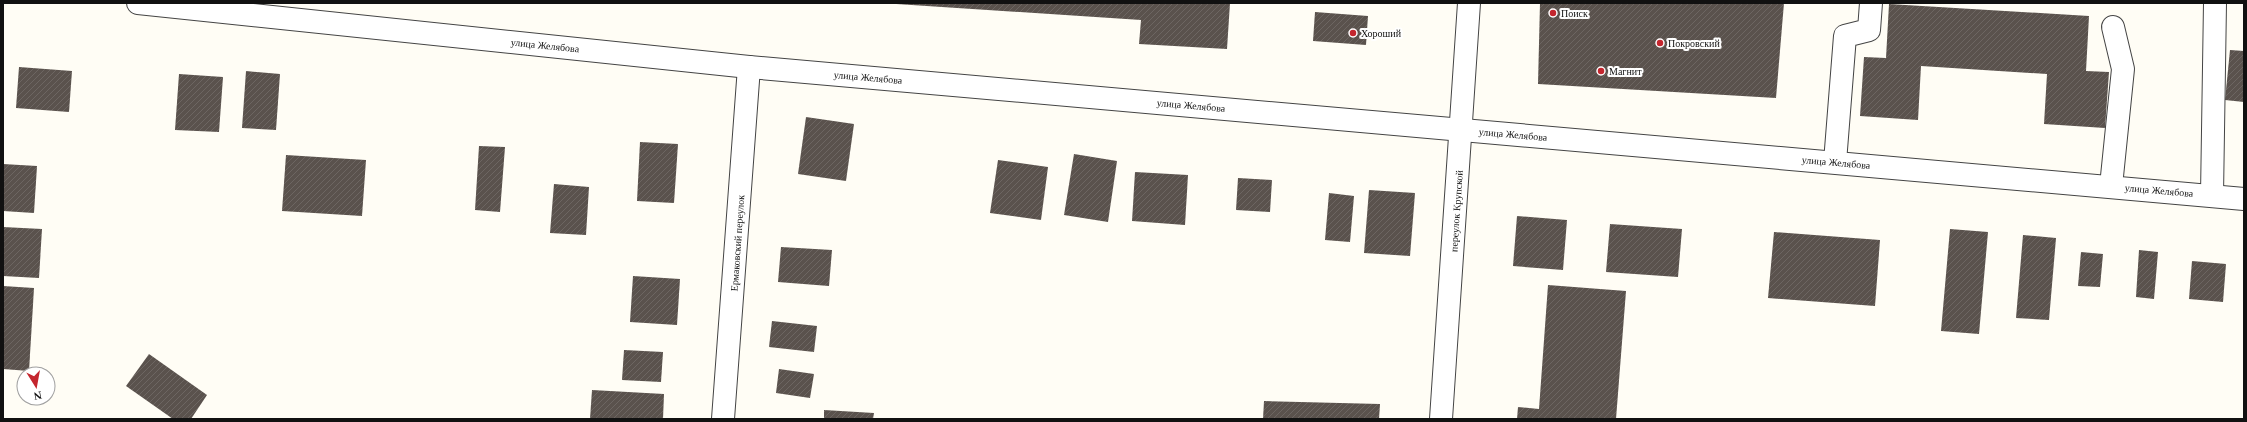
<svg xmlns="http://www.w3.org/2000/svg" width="2247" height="422" font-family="Georgia,serif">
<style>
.building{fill:url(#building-hatch)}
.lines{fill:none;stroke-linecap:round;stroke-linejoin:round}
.minor-casing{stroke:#444;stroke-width:24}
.minor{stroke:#fff;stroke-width:22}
.poi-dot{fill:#c4262e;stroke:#fff;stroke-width:1.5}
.labels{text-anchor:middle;stroke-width:4;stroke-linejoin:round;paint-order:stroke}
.poi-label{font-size:10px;fill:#111;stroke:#fff;text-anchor:start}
.street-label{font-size:10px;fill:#111;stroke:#fff}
</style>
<defs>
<pattern id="building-hatch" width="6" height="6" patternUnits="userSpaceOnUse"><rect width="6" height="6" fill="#5a524d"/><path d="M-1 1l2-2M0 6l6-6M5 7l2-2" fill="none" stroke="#6d6662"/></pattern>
</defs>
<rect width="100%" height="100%" fill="#fffdf5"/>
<g class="building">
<polygon points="881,3 1230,3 1227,49 1139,44 1141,20"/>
<polygon points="1540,3 1784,3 1776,98 1538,84"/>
<polygon points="1889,4 2089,16 2086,71 2109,72 2105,128 2044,124 2047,74 1921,66 1918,120 1860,116 1864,57 1886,58"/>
<polygon points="1315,12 1368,16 1366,45 1313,41"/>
<polygon points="2230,50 2244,51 2244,102 2225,100"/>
<polygon points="19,67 72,71 69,112 16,108"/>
<polygon points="246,71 280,74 276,130 242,128"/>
<polygon points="179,74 223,77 219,132 175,130"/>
<polygon points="806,117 854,124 846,181 798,174"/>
<polygon points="640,142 678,144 674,203 637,201"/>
<polygon points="479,146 505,147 500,212 475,210"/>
<polygon points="1074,154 1117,161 1108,222 1064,215"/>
<polygon points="286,155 366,160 362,216 282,211"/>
<polygon points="998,160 1048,167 1041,220 990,213"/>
<polygon points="3,164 37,166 34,213 3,211"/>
<polygon points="1135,172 1188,175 1185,225 1132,221"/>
<polygon points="1238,178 1272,180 1270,212 1236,210"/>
<polygon points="554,184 589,187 586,235 550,233"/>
<polygon points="1369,190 1415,193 1410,256 1364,253"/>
<polygon points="1329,193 1354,196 1350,242 1325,240"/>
<polygon points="1517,216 1567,220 1563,270 1513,266"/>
<polygon points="1610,224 1682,229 1678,277 1606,272"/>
<polygon points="3,227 42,229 39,278 3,276"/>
<polygon points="1950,229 1988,232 1979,334 1941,331"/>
<polygon points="1774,232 1880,240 1875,306 1768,298"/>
<polygon points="2023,235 2056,238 2049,320 2016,318"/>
<polygon points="781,247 832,250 829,286 778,282"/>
<polygon points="2139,250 2158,252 2154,299 2136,297"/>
<polygon points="2081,252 2103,254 2100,287 2078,286"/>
<polygon points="2192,261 2226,264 2223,302 2189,299"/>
<polygon points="633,276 680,279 677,325 630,322"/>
<polygon points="1548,285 1626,291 1616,419 1517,419 1518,407 1539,409"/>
<polygon points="3,286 34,288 29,371 3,369"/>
<polygon points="772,321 817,326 814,352 769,347"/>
<polygon points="624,350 663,352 661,382 622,380"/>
<polygon points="149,354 207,395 191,419 173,419 126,386"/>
<polygon points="779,369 814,374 810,398 776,393"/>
<polygon points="592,390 664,394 663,419 590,419"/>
<polygon points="1264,401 1380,404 1379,419 1263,419"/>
<polygon points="824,410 874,413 873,419 824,419"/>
</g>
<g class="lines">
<defs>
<g id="minor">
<polyline points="138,3 749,67 2244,199"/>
<polyline points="1835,162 1845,36 1869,30 1871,3"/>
<polyline points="2111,186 2123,69 2113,27"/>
<polyline points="2212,195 2215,3"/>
<polyline points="723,419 749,67"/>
<polyline points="1441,419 1469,3"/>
</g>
</defs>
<use href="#minor" class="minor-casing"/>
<use href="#minor" class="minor"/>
</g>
<g class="poi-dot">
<circle cx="1553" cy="13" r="4"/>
<circle cx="1353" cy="33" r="4"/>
<circle cx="1660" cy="43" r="4"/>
<circle cx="1601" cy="71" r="4"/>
</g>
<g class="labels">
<g class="poi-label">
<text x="1561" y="17">Поиск</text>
<text x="1361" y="37">Хороший</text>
<text x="1668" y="47">Покровский</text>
<text x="1609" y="75">Магнит</text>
</g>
<g class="street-label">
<text transform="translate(545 45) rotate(6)" y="4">улица Желябова</text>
<text transform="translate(868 77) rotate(5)" y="4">улица Желябова</text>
<text transform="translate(1191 105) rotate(5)" y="4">улица Желябова</text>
<text transform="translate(1513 134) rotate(5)" y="4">улица Желябова</text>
<text transform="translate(1836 162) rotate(5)" y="4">улица Желябова</text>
<text transform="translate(2159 190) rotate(5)" y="4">улица Желябова</text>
<text transform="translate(1456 211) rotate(-86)" y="4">переулок Крупской</text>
<text transform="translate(737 243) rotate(-86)" y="4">Ермаковский переулок</text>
</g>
</g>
<rect width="2247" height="422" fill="none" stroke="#111111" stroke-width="8"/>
<g transform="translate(36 386) rotate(169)"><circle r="19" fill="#ffffff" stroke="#a0a0a0"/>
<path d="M0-3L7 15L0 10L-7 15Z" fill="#c4262e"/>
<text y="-6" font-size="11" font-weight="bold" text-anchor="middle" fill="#111111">N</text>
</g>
</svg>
